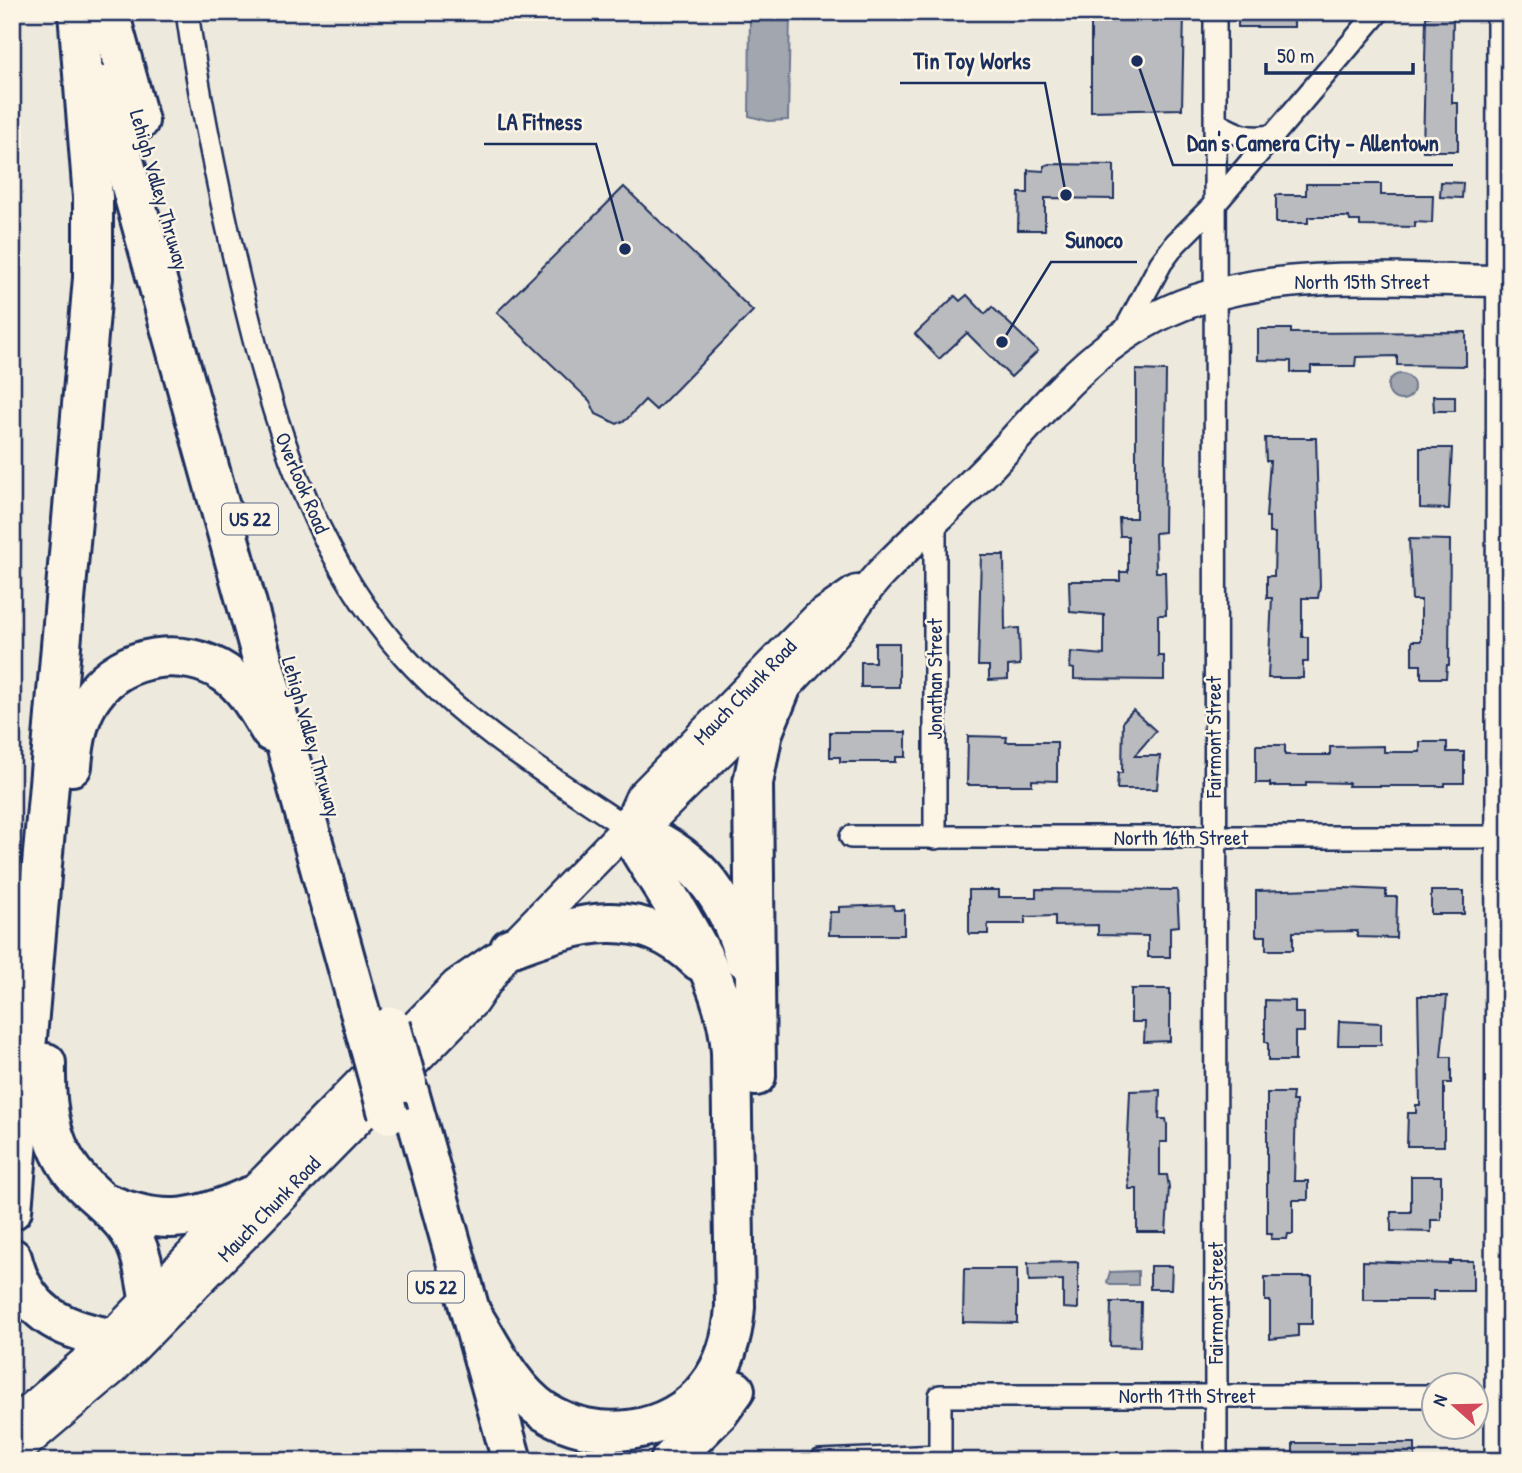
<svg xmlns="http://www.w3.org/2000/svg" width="1522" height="1473" font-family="'Patrick Hand',sans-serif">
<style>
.water{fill:#a2a7af;stroke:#6c778f;stroke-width:2}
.building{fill:#babbbe;stroke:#1b2f5e;stroke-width:2}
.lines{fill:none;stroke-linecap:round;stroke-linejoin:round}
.minor-casing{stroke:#1b2f5e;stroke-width:26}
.secondary-casing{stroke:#1b2f5e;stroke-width:35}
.motorway-casing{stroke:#1b2f5e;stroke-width:44}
.minor{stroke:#fcf5e5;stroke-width:21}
.secondary{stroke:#fcf5e5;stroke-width:30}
.motorway{stroke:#fcf5e5;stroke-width:38}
.motorway-bridge-casing{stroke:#1b2f5e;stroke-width:44;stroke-linecap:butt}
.motorway-bridge{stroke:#fcf5e5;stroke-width:38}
.labels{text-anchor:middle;stroke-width:5;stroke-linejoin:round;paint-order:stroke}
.shield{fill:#fcf5e5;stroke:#5e6a86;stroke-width:2}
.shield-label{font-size:19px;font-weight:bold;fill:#1b2f5e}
.street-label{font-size:21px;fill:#1b2f5e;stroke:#fcf5e5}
.leader{fill:none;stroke:#1b2f5e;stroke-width:2.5}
.callout-dot{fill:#1b2f5e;stroke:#fcf5e5;stroke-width:2.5}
.callout-label{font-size:23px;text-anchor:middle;font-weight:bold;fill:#1b2f5e;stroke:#fcf5e5;stroke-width:5;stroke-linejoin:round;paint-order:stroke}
</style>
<rect width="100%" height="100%" fill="#eee9dd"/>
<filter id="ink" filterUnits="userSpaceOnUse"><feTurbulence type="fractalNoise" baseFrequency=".0143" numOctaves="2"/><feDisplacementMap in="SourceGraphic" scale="14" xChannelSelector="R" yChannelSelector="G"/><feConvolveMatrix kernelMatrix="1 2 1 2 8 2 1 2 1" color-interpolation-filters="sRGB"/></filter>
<g filter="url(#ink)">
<g class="water">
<polygon points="750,12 790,12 788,120 768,121 749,116"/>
<circle cx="1401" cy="387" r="13"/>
<polygon points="1138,1271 1138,1285 1110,1285 1107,1282 1110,1272"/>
</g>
<g class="building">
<polygon points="1091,12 1184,12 1182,109 1091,111"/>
<rect x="1238" y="12" width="56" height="15"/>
<polygon points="1431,12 1453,12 1452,103 1458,103 1458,151 1423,151 1426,17 1431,16"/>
<polygon points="1049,164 1114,165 1114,199 1045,198 1045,230 1018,230 1019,193 1028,193 1028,170 1044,171 1044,166"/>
<polygon points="1441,182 1463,183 1462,198 1440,197"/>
<polygon points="1306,184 1381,184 1381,195 1433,195 1432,223 1415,222 1415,227 1360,226 1360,221 1350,221 1349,217 1308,217 1308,223 1276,223 1276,195 1306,195"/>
<polygon points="624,187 753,311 656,410 645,400 626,420 617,424 596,414 590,401 497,312"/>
<polygon points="967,295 985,314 992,307 1038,351 1011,377 967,333 939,359 915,334 955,296 960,301"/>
<polygon points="1258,329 1291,329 1291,333 1466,332 1466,366 1397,365 1397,356 1356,357 1355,366 1311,366 1311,372 1291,372 1291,361 1258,360"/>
<polygon points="1136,370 1166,371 1164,532 1155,533 1156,572 1165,572 1166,615 1158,615 1158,656 1164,656 1164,680 1074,679 1074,669 1070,668 1071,652 1104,655 1104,615 1070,612 1069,581 1120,581 1120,572 1128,572 1128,536 1120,536 1119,518 1136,518"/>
<polygon points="1433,396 1455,396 1455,411 1434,411"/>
<polygon points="1265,438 1316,438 1320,586 1318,598 1302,598 1302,637 1308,637 1308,662 1303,662 1303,678 1268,678 1272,598 1267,598 1267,576 1274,576 1275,533 1269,533 1269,517 1266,517 1270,461 1266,461"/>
<polygon points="1420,448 1452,448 1449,509 1420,508"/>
<polygon points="1409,539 1450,540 1449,665 1447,665 1446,678 1421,678 1421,665 1412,665 1412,641 1421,641 1421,600 1412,600"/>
<polygon points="981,555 1004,555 1005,629 1019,628 1020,665 1008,666 1008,679 989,680 989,666 978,666"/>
<polygon points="875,643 899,643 899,687 861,687 861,662 875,662"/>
<polygon points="1133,710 1156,731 1134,756 1160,756 1157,789 1117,789 1118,773 1122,773 1123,721"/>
<polygon points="830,732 906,732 906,757 896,757 896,762 840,762 840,757 830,757"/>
<polygon points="968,736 1007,737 1006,742 1057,742 1057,781 1032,780 1032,785 967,785"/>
<polygon points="1420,742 1447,742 1447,752 1464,752 1464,783 1445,783 1445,786 1348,786 1349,783 1306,782 1306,786 1270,786 1270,783 1256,783 1256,745 1285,745 1285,755 1330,755 1330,747 1384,746 1384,752 1420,752"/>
<polygon points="1345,888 1386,890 1386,897 1397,897 1396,938 1357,937 1357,931 1293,932 1293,950 1266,950 1266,936 1256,936 1256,891"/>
<polygon points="1036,889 1177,890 1179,926 1170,927 1170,957 1148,957 1148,936 1098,935 1098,925 1055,926 1055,916 1025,917 1025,924 988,924 988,934 969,934 969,890 999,890 999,897 1036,897"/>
<rect x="1431" y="891" width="33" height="23"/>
<polygon points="893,905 894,910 904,910 904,935 829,935 830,912 839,912 839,907"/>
<polygon points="1131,989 1170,989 1170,1041 1144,1042 1145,1022 1131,1022"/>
<polygon points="1418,996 1447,996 1441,1057 1451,1057 1451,1083 1444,1083 1444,1146 1407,1146 1408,1113 1416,1113 1416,1105 1420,1105"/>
<polygon points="1265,1000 1295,1001 1295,1013 1304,1013 1304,1032 1295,1032 1295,1061 1268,1061 1268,1042 1265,1042"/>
<polygon points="1339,1021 1381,1023 1381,1045 1338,1045"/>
<polygon points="1160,1090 1159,1119 1166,1119 1167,1124 1167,1142 1160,1142 1160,1175 1167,1175 1169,1187 1166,1232 1137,1232 1137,1189 1129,1189 1127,1161 1130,1091"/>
<polygon points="1267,1093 1293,1093 1292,1101 1296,1101 1294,1181 1308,1181 1308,1200 1293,1200 1293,1234 1288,1234 1287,1239 1271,1239 1272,1234 1267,1234"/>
<polygon points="1411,1176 1441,1176 1441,1220 1431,1220 1431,1232 1391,1231 1391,1212 1411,1212"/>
<polygon points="1363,1261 1450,1264 1450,1261 1473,1261 1473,1291 1433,1291 1433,1300 1363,1300"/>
<polygon points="1078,1262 1078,1309 1063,1308 1063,1280 1029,1281 1028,1263"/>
<polygon points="1150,1266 1172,1266 1171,1289 1150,1289"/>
<polygon points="964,1269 1017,1269 1017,1323 963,1322"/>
<polygon points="1265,1277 1312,1277 1312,1324 1298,1324 1298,1336 1270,1339 1270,1301 1265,1301"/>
<polygon points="1111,1302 1141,1302 1140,1347 1110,1346"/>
<rect x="1293" y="1443" width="122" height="18"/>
</g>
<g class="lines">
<defs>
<g id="minor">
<path d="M187 12C200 104 219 193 240 283 272 417 310 552 405 657 468 727 550 776 627 828"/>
<polyline points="1215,12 1216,1461"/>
<path d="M1216 123C1237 135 1250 141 1274 135"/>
<polyline points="1122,336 1161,263 1176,243 1215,204 1378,12"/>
<polyline points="851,837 1508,837"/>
<polyline points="935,838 935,520"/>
<polyline points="820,1461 940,1456"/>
<polyline points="940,1461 940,1396 1434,1396"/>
<polyline points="1496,1461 1498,12"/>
</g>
<g id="secondary">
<polyline points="627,828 641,797 817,618 856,591"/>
<polyline points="12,1425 95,1353 456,985 495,958"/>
<path d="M12 1455 112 1370 473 1002 510 948 627 828 657 814C715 755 780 697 834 634 851 614 864 590 883 571 918 535 955 502 990 466 1055 397 1102 332 1196 300 1293 268 1409 281 1510 281"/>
</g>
<g id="motorway">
<polyline points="109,12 139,121"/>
<polyline points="103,85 370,1048"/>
<path d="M72 766C74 741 78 715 94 694 123 654 185 646 225 673 246 687 258 711 271 732"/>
<path d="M627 828C693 852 726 892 745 959"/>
<path d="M510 948C579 922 640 903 699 961"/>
<path d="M46 1063C45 1108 50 1151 83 1184 98 1199 117 1213 129 1231 142 1250 145 1275 149 1298"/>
<polyline points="756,1076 753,783 763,732 781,688"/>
<polyline points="409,1092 512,1461"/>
<path d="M103 1202C160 1226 192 1222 248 1197"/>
<polyline points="12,1210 93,278 93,198 78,12"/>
<path d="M12 1258C25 1312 60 1329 110 1338"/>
<path d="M471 1313C492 1346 511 1389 544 1411 595 1444 671 1436 708 1386 726 1363 733 1335 735 1307L731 1052C726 969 666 899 627 828"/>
<polyline points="670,1461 719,1412 735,1390"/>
</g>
</defs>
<use href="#minor" class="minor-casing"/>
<use href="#secondary" class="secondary-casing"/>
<use href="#motorway" class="motorway-casing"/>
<use href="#minor" class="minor"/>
<use href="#secondary" class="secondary"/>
<use href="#motorway" class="motorway"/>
<defs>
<g id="motorway-bridge">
<polyline points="391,1026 407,1083"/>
<polyline points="370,1048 388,1114"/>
</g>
</defs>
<use href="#motorway-bridge" class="motorway-bridge-casing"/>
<use href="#motorway-bridge" class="motorway-bridge"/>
</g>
</g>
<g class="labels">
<g class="shield">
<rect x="222" y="503.5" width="56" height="31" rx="5"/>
<rect x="408" y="1271.5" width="56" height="31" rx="5"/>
</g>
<g class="shield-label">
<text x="250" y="526">US 22</text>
<text x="436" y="1294">US 22</text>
</g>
<g class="street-label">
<text transform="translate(159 190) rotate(74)" y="7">Lehigh Valley Thruway</text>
<text x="1362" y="289">North 15th Street</text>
<text transform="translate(302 483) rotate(67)" y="7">Overlook Road</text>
<text transform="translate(935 679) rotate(-90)" y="7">Jonathan Street</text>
<text transform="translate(745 692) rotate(-46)" y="7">Mauch Chunk Road</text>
<text transform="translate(311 737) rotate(74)" y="7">Lehigh Valley Thruway</text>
<text transform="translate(1214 737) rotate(-90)" y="7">Fairmont Street</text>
<text x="1181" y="845">North 16th Street</text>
<text transform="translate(269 1209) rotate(-46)" y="7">Mauch Chunk Road</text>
<text transform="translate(1216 1303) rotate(-90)" y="7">Fairmont Street</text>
<text x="1187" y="1403">North 17th Street</text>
</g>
</g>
<path class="leader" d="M1066 195L1045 83H900M625 249L596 144H484M1137 61L1173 165H1453M1002 342L1051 262H1137"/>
<g class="callout-dot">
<circle cx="1066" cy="195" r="7"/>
<circle cx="625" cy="249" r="7"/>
<circle cx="1137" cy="61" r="7"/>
<circle cx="1002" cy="342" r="7"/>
</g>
<g class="callout-label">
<text x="972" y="69">Tin Toy Works</text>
<text x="540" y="130">LA Fitness</text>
<text x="1313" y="151">Dan's Camera City - Allentown</text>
<text x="1094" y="248">Sunoco</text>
</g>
<rect width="1522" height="1473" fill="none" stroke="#fcf5e5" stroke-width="42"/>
<rect x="21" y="21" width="1480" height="1431" fill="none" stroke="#1b2f5e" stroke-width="2.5" filter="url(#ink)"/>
<g transform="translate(1455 1406) rotate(290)"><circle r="33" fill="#fcf5e5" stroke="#a2a6af" stroke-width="2"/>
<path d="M0-5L12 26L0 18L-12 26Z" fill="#d1495b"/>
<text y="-10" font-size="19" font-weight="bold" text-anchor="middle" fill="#1b2f5e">N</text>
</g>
<path d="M1266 63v10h147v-10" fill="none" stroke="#1b2f5e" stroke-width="3.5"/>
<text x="1277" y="63" font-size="21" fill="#1b2f5e" stroke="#fcf5e5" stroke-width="5" paint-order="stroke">50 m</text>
</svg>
